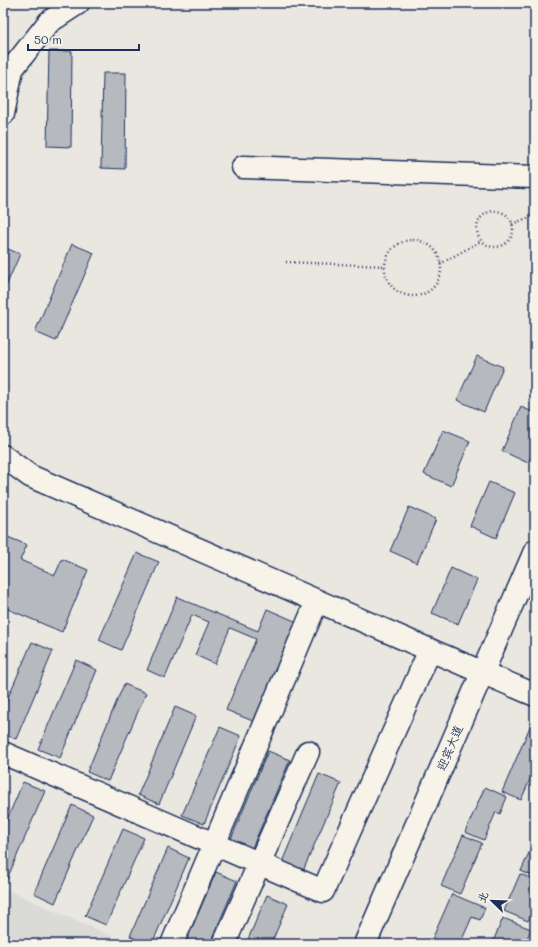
<svg xmlns="http://www.w3.org/2000/svg" width="538" height="947" font-family="Mali,'LXGW WenKai TC',sans-serif">
<style>
.built{fill:#dadad6}
.building{fill:#b6babf;stroke:#1b2f5e}
.lines{fill:none;stroke-linecap:round;stroke-linejoin:round}
.minor-casing{stroke:#1b2f5e;stroke-width:25}
.major-casing{stroke:#1b2f5e;stroke-width:25}
.path{stroke:#1b2f5e;stroke-width:2.5;stroke-dasharray:1 3;stroke-linecap:butt}
.minor{stroke:#f7f3e8;stroke-width:22}
.major{stroke:#f7f3e8;stroke-width:22}
.labels{text-anchor:middle;stroke-width:3;stroke-linejoin:round;paint-order:stroke}
.street-label{font-size:12px;fill:#1b2f5e;stroke:#f7f3e8}
</style>
<rect width="100%" height="100%" fill="#eae7e0"/>
<filter id="ink" filterUnits="userSpaceOnUse"><feTurbulence type="fractalNoise" baseFrequency=".025" numOctaves="2"/><feDisplacementMap in="SourceGraphic" scale="8" xChannelSelector="R" yChannelSelector="G"/><feConvolveMatrix kernelMatrix="1 2 1 2 8 2 1 2 1" color-interpolation-filters="sRGB"/></filter>
<g filter="url(#ink)">
<polygon class="built" points="3,888 129,944 3,944"/>
<g class="building">
<polygon points="49,51 72,51 71,147 47,146"/>
<polygon points="103,73 126,73 125,169 101,168"/>
<polygon points="72,244 94,253 56,341 35,332"/>
<polygon points="3,247 20,254 3,293"/>
<polygon points="477,356 503,367 484,412 457,400"/>
<polygon points="521,407 535,413 535,447 528,463 502,451"/>
<polygon points="443,430 470,441 451,486 424,474"/>
<polygon points="489,482 515,493 496,538 470,526"/>
<polygon points="409,507 436,519 417,563 390,551"/>
<polygon points="3,535 27,545 20,560 55,575 62,559 88,570 62,632 3,607"/>
<polygon points="137,553 159,562 121,650 99,640"/>
<polygon points="451,568 477,580 458,624 432,613"/>
<polygon points="177,597 258,631 267,609 297,622 255,722 226,710 256,639 230,628 215,664 195,655 209,622 192,615 165,678 147,670"/>
<polygon points="32,642 53,651 16,739 3,734 3,709"/>
<polygon points="76,660 97,670 60,758 38,749"/>
<polygon points="124,684 146,693 108,781 87,772"/>
<polygon points="175,707 196,716 159,804 138,795"/>
<polygon points="535,715 535,768 521,800 502,792"/>
<polygon points="220,727 241,736 204,824 182,815"/>
<polygon points="268,751 290,760 252,848 231,839"/>
<polygon points="319,774 341,783 303,871 282,862"/>
<polygon points="23,782 45,791 7,879 3,877 3,829"/>
<polygon points="485,787 507,797 500,814 496,812 484,840 465,832"/>
<polygon points="72,805 93,815 55,903 34,893"/>
<polygon points="123,829 144,838 106,925 85,916"/>
<polygon points="463,835 482,843 460,894 441,886"/>
<polygon points="535,839 535,877 521,871"/>
<polygon points="168,848 189,858 152,944 147,944 130,936"/>
<polygon points="216,872 237,881 210,944 185,944"/>
<polygon points="520,874 535,880 535,906 528,921 504,911"/>
<polygon points="452,894 485,908 480,920 472,917 460,944 430,944"/>
<polygon points="267,895 288,904 271,944 246,944"/>
<polygon points="503,918 531,929 525,944 492,944"/>
</g>
<g class="lines">
<defs>
<g id="minor">
<polyline points="3,114 12,69 49,22 78,3"/>
<polyline points="243,167 535,177"/>
<polyline points="3,456 30,476 430,650"/>
<polyline points="3,753 323,891 430,650 535,695"/>
<polyline points="172,944 317,601"/>
<polyline points="224,944 308,752"/>
</g>
<polyline id="major" points="365,944 535,551"/>
</defs>
<use href="#minor" class="minor-casing"/>
<use href="#major" class="major-casing"/>
<g class="path">
<circle cx="495" cy="229" r="18"/>
<polyline points="512,224 535,215"/>
<circle cx="413" cy="268" r="28"/>
<polyline points="286,262 385,266"/>
<polyline points="440,264 481,241"/>
</g>
<use href="#minor" class="minor"/>
<use href="#major" class="major"/>
</g>
</g>
<g class="labels">
<g class="street-label">
<text transform="translate(450 748) rotate(-67)" y="4">迎宾大道</text>
</g>
</g>
<rect width="538" height="947" fill="none" stroke="#f7f3e8" stroke-width="16"/>
<rect x="8" y="8" width="522" height="931" fill="none" stroke="#1b2f5e" stroke-width="1.5" filter="url(#ink)"/>
<g transform="translate(492 901) rotate(293)" stroke="#f7f3e8" stroke-width="3" paint-order="stroke">
<path d="M0-3L7 15L0 10L-7 15Z" fill="#1b2f5e"/>
<text y="-6" font-size="11" font-weight="bold" text-anchor="middle" fill="#1b2f5e">北</text>
</g>
<path d="M28 44v6h111v-6" fill="none" stroke="#1b2f5e" stroke-width="2"/>
<text x="34" y="44" font-size="12" fill="#1b2f5e" stroke="#f7f3e8" stroke-width="3" paint-order="stroke">50 m</text>
</svg>
